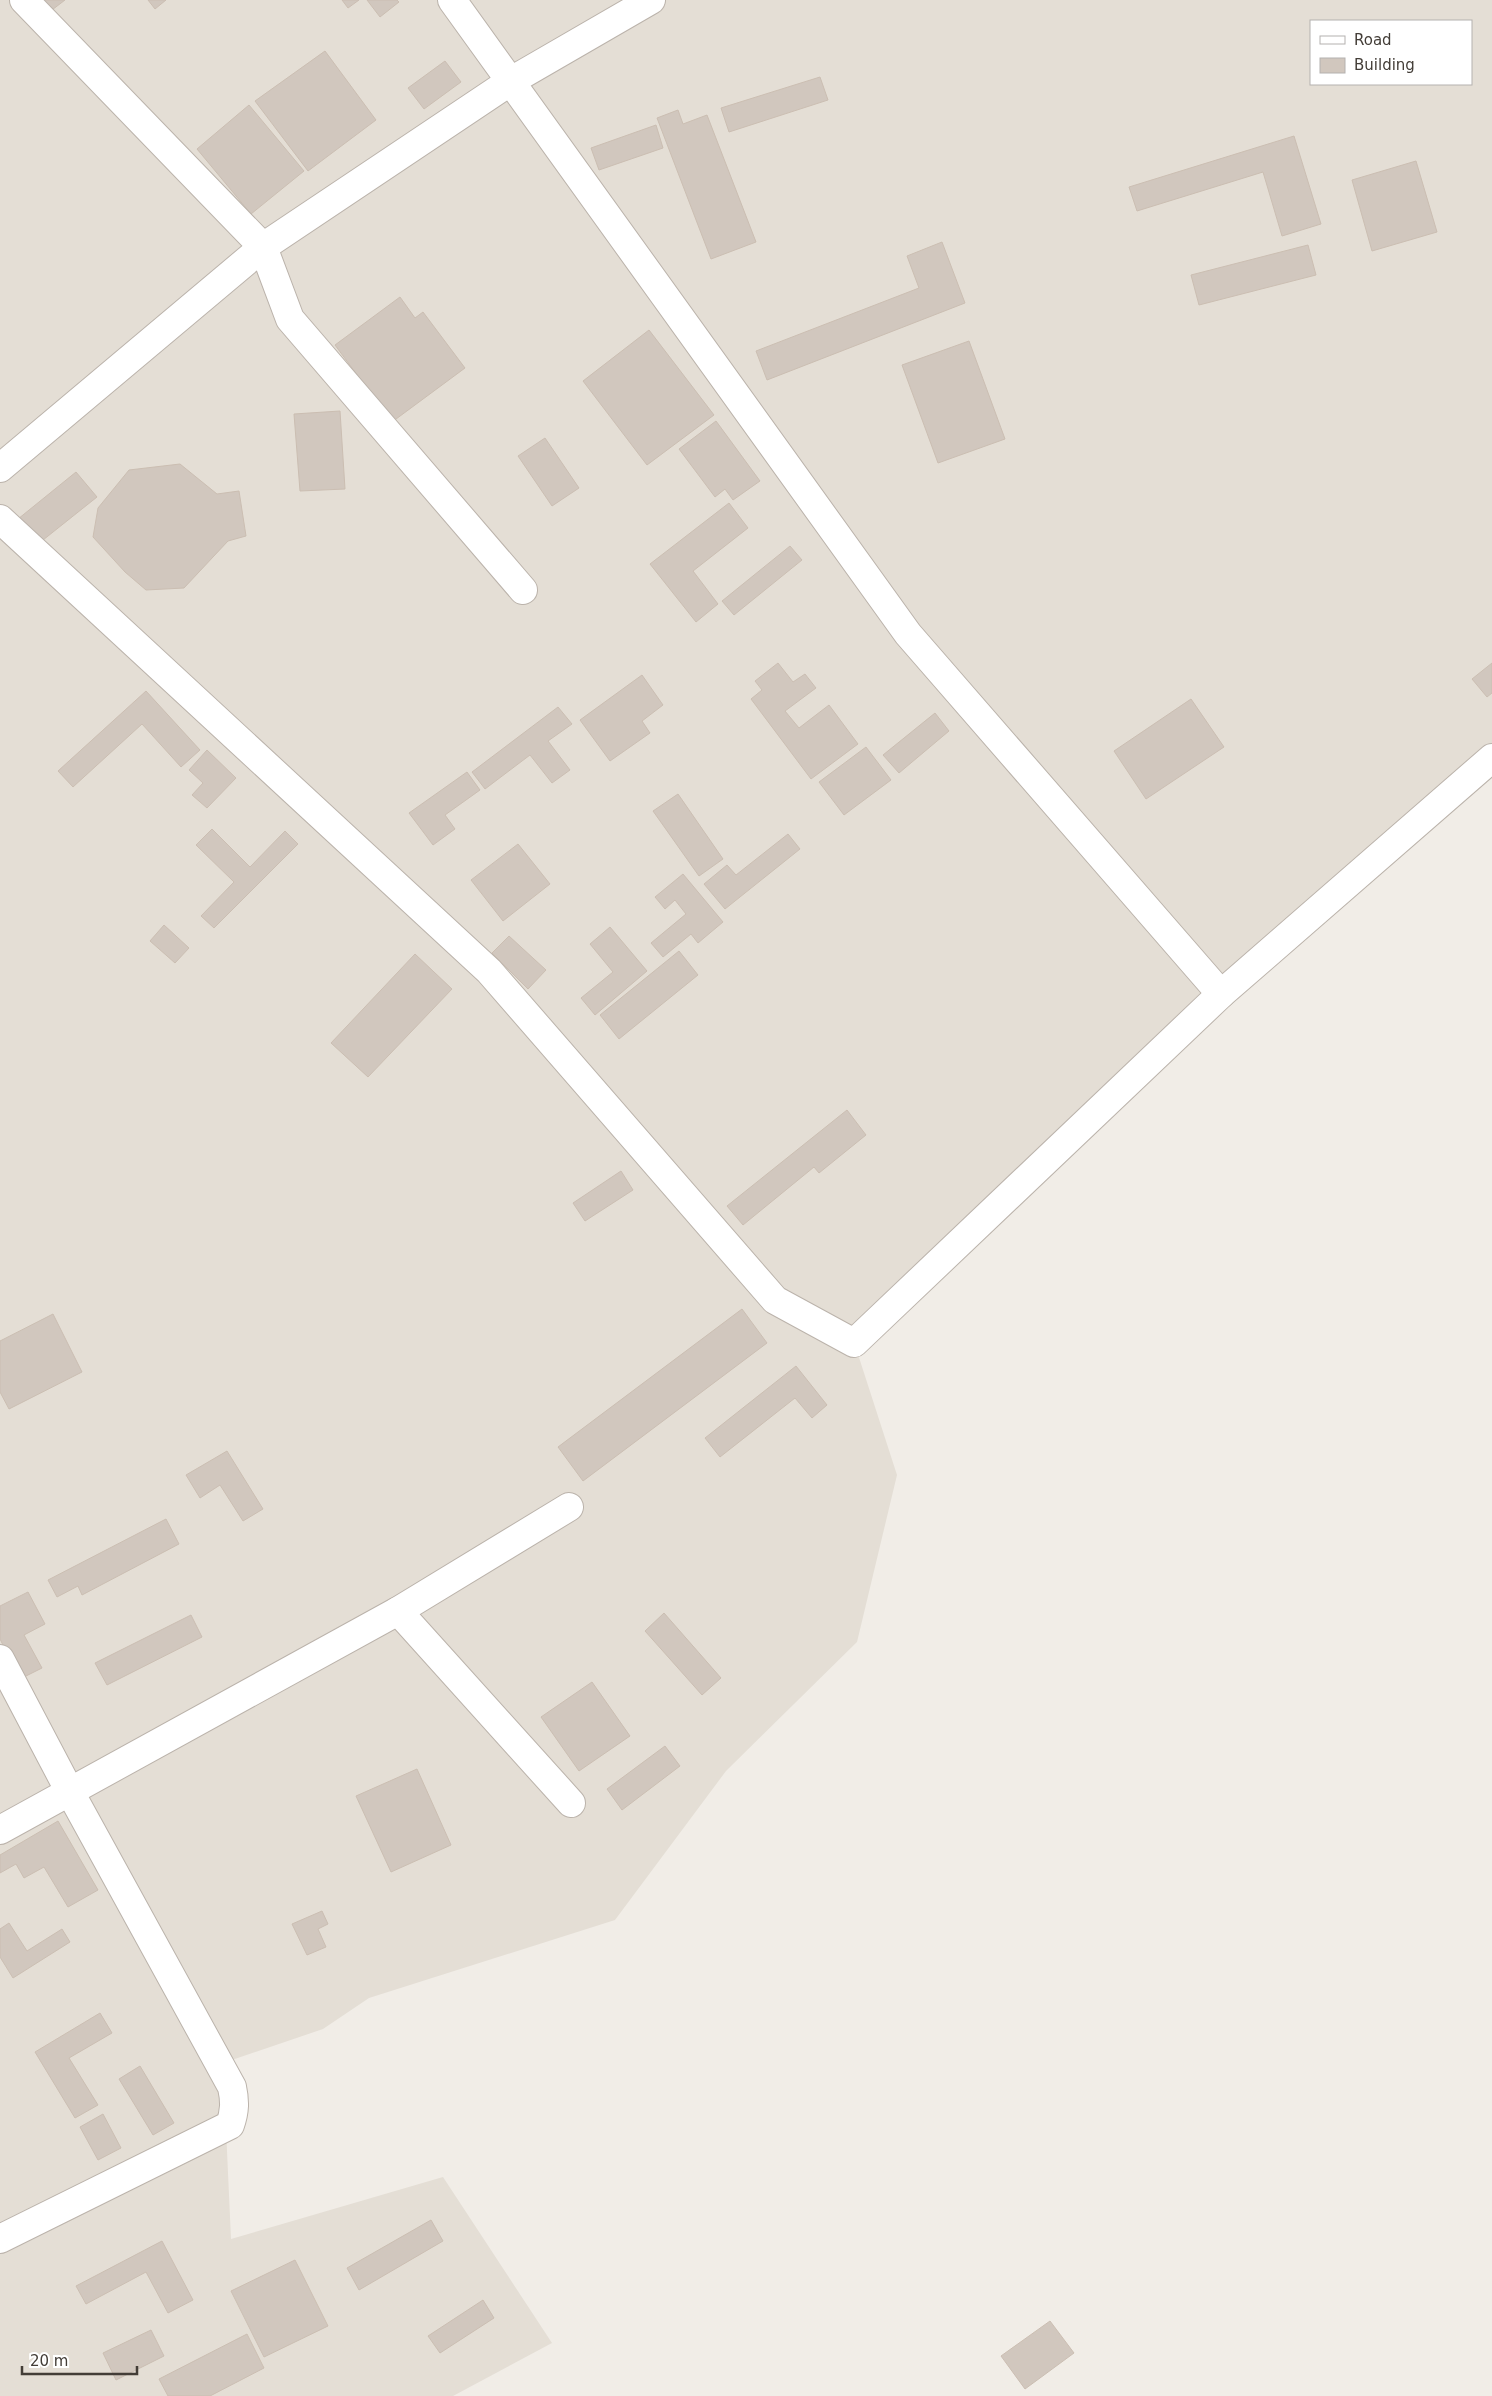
<svg xmlns="http://www.w3.org/2000/svg" width="1492" height="2396" font-family="'DejaVu Sans',sans-serif">
<style>
.residential{fill:#e4ded5;fill-rule:evenodd}
.building{fill:#d1c7be;stroke:#cbbeb2}
.lines{fill:none;stroke-linecap:round;stroke-linejoin:round}
.minor-casing{stroke:#bbb3ab;stroke-width:30}
.minor{stroke:#fff;stroke-width:28}
</style>
<rect width="100%" height="100%" fill="#f1ede7"/>
<path class="residential" d="M0 0H1492V758L854 1342 897 1475 857 1642 726 1771 615 1920 369 1998 323 2029 223 2063 231 2239 443 2177 552 2343 453 2396H0ZM1311 21H1471V84H1311Z"/>
<g class="building">
<polygon points="38,0 65,0 48,13"/>
<polygon points="148,0 166,0 155,9"/>
<polygon points="342,0 359,0 348,8"/>
<polygon points="367,0 397,0 399,2 380,17"/>
<polygon points="325,51 376,120 308,171 255,101"/>
<polygon points="445,61 461,82 424,109 408,88"/>
<polygon points="820,77 828,100 729,132 721,108"/>
<polygon points="249,105 304,171 251,214 197,149"/>
<polygon points="678,110 683,124 707,115 756,242 711,259 657,118"/>
<polygon points="656,125 663,148 599,170 591,148"/>
<polygon points="1294,136 1321,224 1282,236 1263,172 1137,211 1129,187"/>
<polygon points="1416,161 1437,232 1372,251 1352,180"/>
<polygon points="942,242 965,303 767,380 756,351 919,288 907,256"/>
<polygon points="1308,245 1316,275 1199,305 1191,275"/>
<polygon points="400,297 415,318 423,312 465,368 392,422 335,345"/>
<polygon points="649,330 714,415 647,465 583,381"/>
<polygon points="969,341 1005,439 938,463 902,365"/>
<polygon points="340,411 345,489 300,491 294,414"/>
<polygon points="716,421 760,481 733,500 725,489 715,497 679,449"/>
<polygon points="545,438 579,488 552,506 518,456"/>
<polygon points="180,464 217,494 239,491 246,536 228,541 184,588 146,590 125,572 93,537 98,508 129,470"/>
<polygon points="76,472 97,497 38,544 18,519"/>
<polygon points="729,503 748,528 693,571 718,604 696,622 650,564"/>
<polygon points="790,546 802,560 734,615 722,601"/>
<polygon points="778,663 793,682 805,674 816,688 785,711 799,728 829,705 858,744 811,779 751,699 762,690 755,681"/>
<polygon points="1492,663 1492,693 1487,697 1472,679"/>
<polygon points="642,675 663,705 642,721 650,733 610,761 580,720"/>
<polygon points="146,691 200,750 181,767 142,724 73,787 58,771"/>
<polygon points="1191,699 1224,747 1146,799 1114,751"/>
<polygon points="558,707 572,724 548,741 570,770 552,783 530,755 485,789 472,772"/>
<polygon points="935,713 949,731 899,773 883,755"/>
<polygon points="866,747 891,780 844,815 819,782"/>
<polygon points="207,750 236,778 207,808 192,795 203,783 189,770"/>
<polygon points="467,772 480,790 445,815 455,829 433,845 409,813"/>
<polygon points="678,794 723,859 699,876 653,811"/>
<polygon points="212,829 250,867 285,831 298,844 214,928 201,916 234,882 196,845"/>
<polygon points="788,834 800,849 725,909 704,884 727,865 736,875"/>
<polygon points="518,844 550,884 503,921 471,880"/>
<polygon points="683,874 723,922 698,943 691,934 663,957 651,943 686,914 675,900 665,909 655,897"/>
<polygon points="164,925 189,948 175,963 150,941"/>
<polygon points="610,927 647,971 595,1015 581,998 613,972 590,944"/>
<polygon points="509,936 546,970 528,989 492,953"/>
<polygon points="679,951 698,975 619,1039 600,1015"/>
<polygon points="415,954 452,989 368,1077 331,1043"/>
<polygon points="847,1110 866,1135 819,1173 814,1167 743,1225 727,1206"/>
<polygon points="621,1171 633,1190 585,1221 573,1203"/>
<polygon points="742,1309 767,1343 583,1481 558,1447"/>
<polygon points="53,1314 82,1372 9,1409 0,1392 0,1341"/>
<polygon points="796,1366 827,1405 812,1418 795,1398 720,1457 705,1438"/>
<polygon points="227,1451 263,1509 243,1521 220,1485 200,1498 186,1475"/>
<polygon points="166,1519 179,1544 82,1595 78,1586 57,1597 48,1580"/>
<polygon points="28,1592 45,1624 24,1635 42,1668 20,1679 0,1639 0,1606"/>
<polygon points="664,1613 721,1678 702,1695 645,1631"/>
<polygon points="191,1615 202,1637 107,1685 95,1663"/>
<polygon points="592,1682 630,1736 579,1771 541,1717"/>
<polygon points="665,1746 680,1766 622,1810 607,1789"/>
<polygon points="417,1769 451,1845 391,1872 356,1796"/>
<polygon points="58,1821 98,1890 68,1907 44,1867 24,1878 16,1864 0,1873 0,1855"/>
<polygon points="322,1911 328,1924 318,1929 326,1947 307,1955 292,1924"/>
<polygon points="9,1923 27,1951 62,1929 70,1942 13,1978 0,1957 0,1929"/>
<polygon points="100,2013 112,2033 69,2058 98,2105 75,2118 35,2052"/>
<polygon points="140,2066 174,2123 153,2135 119,2079"/>
<polygon points="103,2114 121,2148 98,2160 80,2127"/>
<polygon points="431,2220 443,2241 359,2290 347,2268"/>
<polygon points="162,2241 193,2300 168,2313 146,2272 86,2304 76,2286"/>
<polygon points="295,2260 328,2326 264,2357 231,2291"/>
<polygon points="483,2300 494,2318 440,2353 428,2336"/>
<polygon points="1050,2321 1074,2353 1025,2389 1001,2356"/>
<polygon points="151,2330 164,2356 116,2380 103,2353"/>
<polygon points="247,2334 264,2368 210,2396 168,2396 159,2379"/>
</g>
<g class="lines">
<defs>
<g id="minor">
<polyline points="24,0 263,247 290,319 523,590"/>
<polyline points="452,0 908,634 1221,994"/>
<polyline points="0,468 263,247 511,81 651,0"/>
<polyline points="0,519 489,971 775,1300 854,1343 1221,994 1492,758"/>
<polyline points="398,1611 571,1803"/>
<path d="M0 1659 70 1792 232 2087C235 2101 235 2111 230 2125L0 2239"/>
<polyline points="0,1830 398,1611 569,1507"/>
</g>
</defs>
<use href="#minor" class="minor-casing"/>
<use href="#minor" class="minor"/>
</g>
<rect x="1310" y="20" width="162" height="65" fill="#ffffff" stroke="#b4b1af"/>
<rect x="1320" y="36" width="25" height="8" fill="#ffffff" stroke="#b4b1af"/>
<text x="1354" y="45" font-size="15" fill="#433d37">Road</text>
<rect x="1320" y="58" width="25" height="15" fill="#d1c7be" stroke="#b4b1af"/>
<text x="1354" y="70" font-size="15" fill="#433d37">Building</text>
<path d="M22 2366v8h115v-8" fill="none" stroke="#433d37" stroke-width="2.5"/>
<text x="30" y="2366" font-size="15" fill="#433d37" stroke="#ffffff" stroke-width="4" paint-order="stroke">20 m</text>
</svg>
